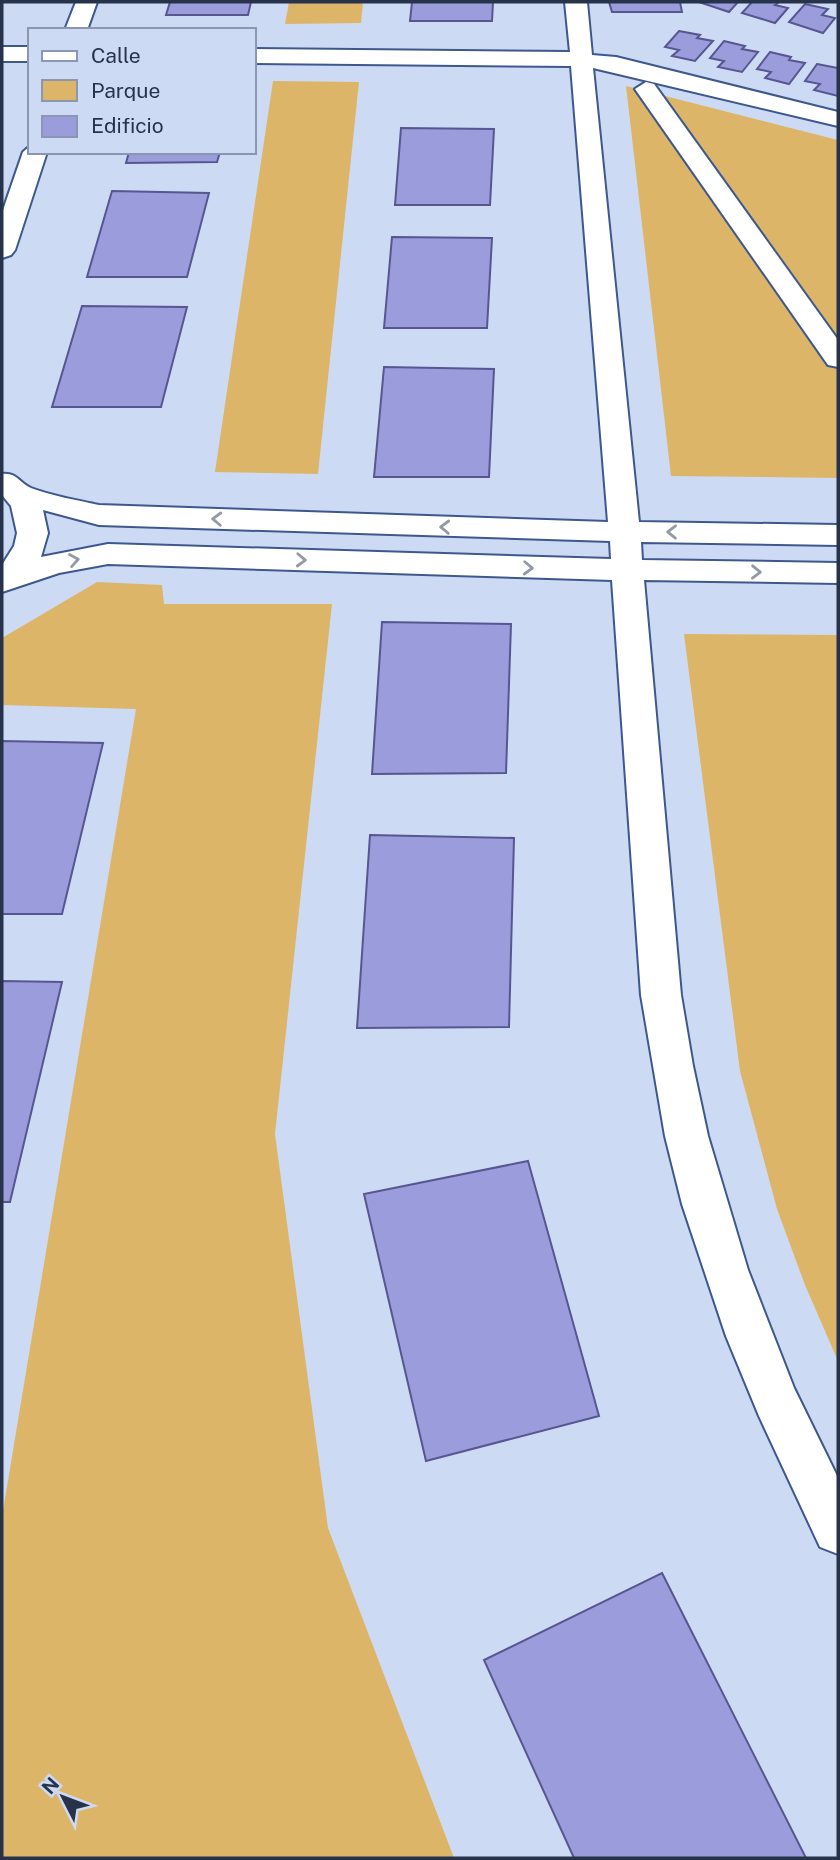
<svg xmlns="http://www.w3.org/2000/svg" width="840" height="1860" font-family="'Public Sans',sans-serif">
<style>
.green{fill:#dcb568}
.building{fill:#9b9cdb;stroke:#575690;stroke-width:2}
.lines{fill:none;stroke-linecap:round;stroke-linejoin:round}
.street-casing{stroke:#3d588c;stroke-width:4}
.street{fill:#fff;fill-rule:evenodd}
.oneway{stroke:#9399a5}
</style>
<rect width="100%" height="100%" fill="#cddaf3"/>
<g class="green">
<polygon points="289,2 363,2 361,23 285,24"/>
<polygon points="273,81 359,82 318,474 215,472"/>
<polygon points="626,86 838,140 838,478 671,476"/>
<polygon points="97,582 162,585 164,604 332,604 275,1134 328,1528 454,1858 2,1858 2,1517 136,709 2,705 2,638"/>
<polygon points="684,634 838,635 838,1361 805,1285 777,1209 740,1071"/>
</g>
<g class="building">
<polygon points="170,2 251,2 248,15 166,15"/>
<polygon points="412,2 493,2 492,21 410,21"/>
<polygon points="609,2 680,2 682,12 612,12"/>
<polygon points="699,2 738,2 729,12"/>
<polygon points="752,2 779,2 775,5 788,8 775,23 742,13"/>
<polygon points="805,4 828,9 822,15 835,18 823,33 789,22"/>
<polygon points="679,31 700,35 697,38 713,41 695,61 672,56 679,50 665,47"/>
<polygon points="724,41 745,46 742,49 758,52 742,72 718,67 724,61 710,58"/>
<polygon points="770,52 791,57 789,60 805,63 789,84 765,78 771,72 757,69"/>
<polygon points="817,64 838,68 838,96 814,90 820,84 805,81"/>
<polygon points="401,128 494,129 490,205 395,205"/>
<polygon points="129,152 220,152 217,162 126,163"/>
<polygon points="112,191 209,193 187,277 87,277"/>
<polygon points="392,237 492,238 487,328 384,328"/>
<polygon points="82,306 187,307 161,407 52,407"/>
<polygon points="384,367 494,369 489,477 374,477"/>
<polygon points="382,622 511,624 506,773 372,774"/>
<polygon points="2,741 103,743 62,914 2,914"/>
<polygon points="370,835 514,838 509,1027 357,1028"/>
<polygon points="2,981 62,982 10,1202 2,1202"/>
<polygon points="528,1161 599,1416 426,1461 364,1194"/>
<polygon points="662,1573 806,1858 574,1858 484,1660"/>
</g>
<g class="lines">
<defs>
<g id="street">
<polygon points="76,2 97,2 87,30 65,30"/>
<path d="M565 2H587L592 55 616 57 838 112V126L593 68 639 522 838 525V545L641 542 642 560 838 563V583L644 580 681 995 693 1066 708 1136 748 1270 794 1388 838 1478V1554L820 1547 759 1416 726 1336 682 1204 665 1136 641 995 612 580 108 564 59 573 2 592V565L14 546 17 533 11 506 2 495V474C17 472 19 483 31 488 52 496 77 500 99 505L608 522 571 66 254 63V49L570 52ZM43 510 99 525 610 541 611 559 108 544 41 557 48 533Z"/>
<rect x="2" y="47" width="28" height="14"/>
<polygon points="646,82 654,84 838,340 838,367 828,365 635,89"/>
<polygon points="30,146 30,152 47,152 15,250 11,255 2,258 2,213 23,152"/>
</g>
</defs>
<use href="#street" class="street-casing"/>
<use href="#street" class="street"/>
</g>
<defs><path id="oneway-chevron" d="M-2-3.5L2.5 0L-2 3.5" fill="none" stroke-width="1.6" stroke-linecap="round" stroke-linejoin="round" transform="scale(1.75)"/></defs>
<g class="oneway">
<use href="#oneway-chevron" transform="translate(217 519) rotate(-178)"/>
<use href="#oneway-chevron" transform="translate(445 527) rotate(-178)"/>
<use href="#oneway-chevron" transform="translate(672 532) rotate(-179)"/>
<use href="#oneway-chevron" transform="translate(74 560) rotate(-10)"/>
<use href="#oneway-chevron" transform="translate(301 560) rotate(2)"/>
<use href="#oneway-chevron" transform="translate(528 568) rotate(2)"/>
<use href="#oneway-chevron" transform="translate(756 572) rotate(1)"/>
</g>
<rect width="840" height="1860" fill="none" stroke="#27334b" stroke-width="7"/>
<rect x="28" y="28" width="228" height="126" fill="#cddaf3" stroke="#8b97b0" stroke-width="2"/>
<rect x="42" y="51" width="35" height="10" fill="#ffffff" stroke="#8b97b0" stroke-width="2"/>
<text x="91" y="63" font-size="21" fill="#27334b">Calle</text>
<rect x="42" y="80" width="35" height="21" fill="#dcb568" stroke="#8b97b0" stroke-width="2"/>
<text x="91" y="98" font-size="21" fill="#27334b">Parque</text>
<rect x="42" y="116" width="35" height="21" fill="#9b9cdb" stroke="#8b97b0" stroke-width="2"/>
<text x="91" y="133" font-size="21" fill="#27334b">Edificio</text>
<g transform="translate(63 1797) rotate(312)" stroke="#cddaf3" stroke-width="5" paint-order="stroke">
<path d="M0-5L12 26L0 18L-12 26Z" fill="#27334b"/>
<text y="-10" font-size="19" font-weight="bold" text-anchor="middle" fill="#27334b">N</text>
</g>
</svg>
